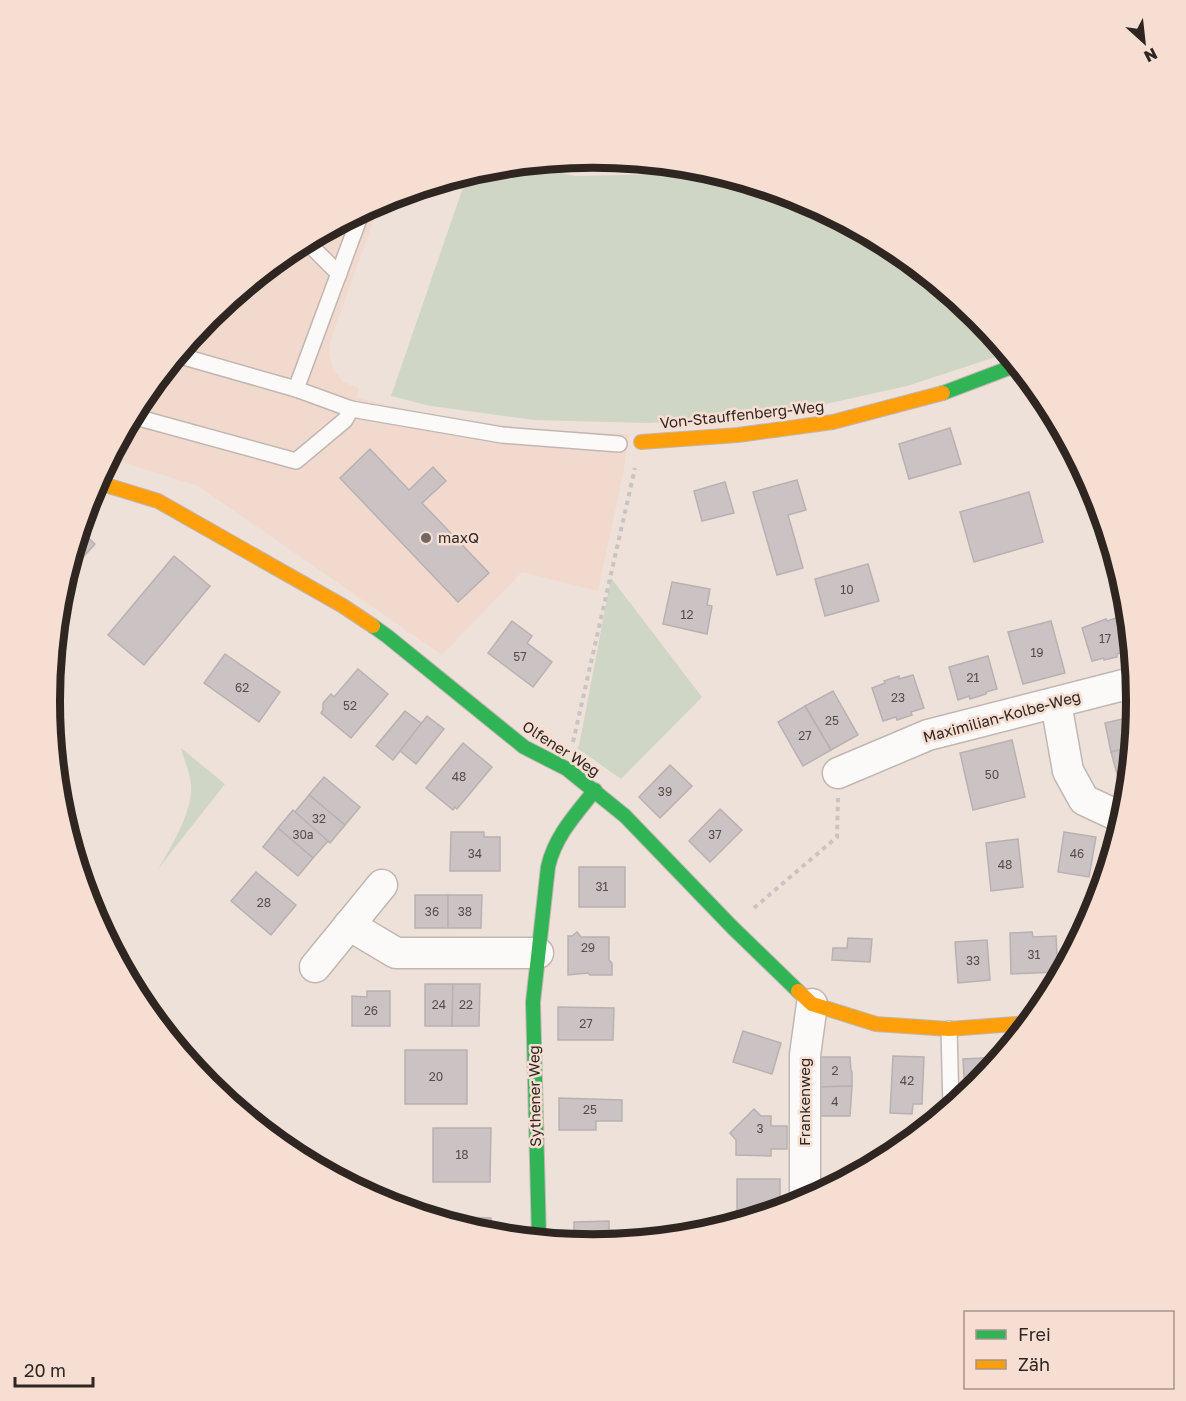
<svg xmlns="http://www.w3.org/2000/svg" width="1186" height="1401" font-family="'Golos Text',sans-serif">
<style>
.built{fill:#f1d9ce}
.green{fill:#d0d6c5}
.building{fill:#cbc3c3;stroke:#b9b1b1;stroke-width:1.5}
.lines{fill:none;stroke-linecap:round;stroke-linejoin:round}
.lane-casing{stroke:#c1b7b2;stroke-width:18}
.street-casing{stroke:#c1b7b2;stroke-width:33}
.fast-casing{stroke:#c1b7b2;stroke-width:16}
.slow-casing{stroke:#c1b7b2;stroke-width:16}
.path{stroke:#c9c4c2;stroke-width:4;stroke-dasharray:4.5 4.5;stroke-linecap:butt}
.lane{stroke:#fcfaf9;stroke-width:15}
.street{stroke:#fcfaf9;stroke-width:30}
.fast{stroke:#30b455;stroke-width:14}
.slow{stroke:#ff9f0a;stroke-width:14}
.poi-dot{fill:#726762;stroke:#f6ded2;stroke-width:2}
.labels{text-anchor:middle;stroke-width:5;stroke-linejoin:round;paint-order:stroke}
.number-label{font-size:12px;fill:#564d4a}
.street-label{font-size:15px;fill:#2f2622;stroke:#f6ded2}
.poi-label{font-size:15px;fill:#2f2622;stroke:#f6ded2;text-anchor:start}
.rim{fill:none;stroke:#2f2622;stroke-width:8}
</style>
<rect width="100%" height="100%" fill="#eee1da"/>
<polygon class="built" points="381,200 330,341 329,356 334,370 343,382 359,388 357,398 433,415 537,430 629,434 623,474 598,591 522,572 442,655 198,486 109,458 141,398 209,316 291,248"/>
<g class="green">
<polygon points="521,164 575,176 718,173 801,199 895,249 978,316 1008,353 907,386 812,407 694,421 645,423 534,420 431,406 391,396 468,173 487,167"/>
<polygon points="611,578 702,697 621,779 577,748 579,746"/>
<path d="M181 748 225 784 158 869C171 847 193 811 191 785 190 773 184 760 181 748Z"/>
</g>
<g class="building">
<polygon points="950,428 961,464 909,479 899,444"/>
<polygon points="370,449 409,490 433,467 446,481 422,503 489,573 458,602 340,478"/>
<polygon points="797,480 806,510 788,515 803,568 777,575 753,492"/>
<polygon points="725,482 734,513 702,521 694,491"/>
<polygon points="1029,492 1043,542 974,562 960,512"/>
<polygon points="80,530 95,544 66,576"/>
<polygon points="174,556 210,586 144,665 108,635"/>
<polygon points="868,564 879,601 825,616 815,579"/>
<polygon points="672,582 710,589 707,605 712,606 707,634 663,624"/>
<polygon points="1119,617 1129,650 1117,654 1117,657 1104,660 1104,658 1092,661 1082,628 1106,619 1107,621"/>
<polygon points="512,621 532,636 527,643 552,662 533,687 488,653"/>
<polygon points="1051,621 1065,673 1023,684 1008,632"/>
<polygon points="225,654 280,692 259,722 204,683"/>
<polygon points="988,656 997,689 986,692 986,694 970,699 969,696 958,700 949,667"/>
<polygon points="358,669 388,694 351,738 321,713 323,710 323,703 331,694 334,697"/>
<polygon points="913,675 924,708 911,712 912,715 897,720 896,717 883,721 872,688 885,683 884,681 899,676 899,679"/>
<polygon points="833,691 858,735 831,750 805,706"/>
<polygon points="805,706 831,750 803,766 778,722"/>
<polygon points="405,711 422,724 393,760 376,746"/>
<polygon points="427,716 444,729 416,764 400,751"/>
<polygon points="1135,716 1132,747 1111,752 1105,723"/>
<polygon points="1012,740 1025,797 973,810 960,753"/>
<polygon points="463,743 492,767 457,809 455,807 453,810 426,788"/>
<polygon points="1132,747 1129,778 1119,781 1111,752"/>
<polygon points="670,765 692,786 660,818 639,797"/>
<polygon points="324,777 360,807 345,825 309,795"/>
<polygon points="309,795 345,825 330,843 294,813"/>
<polygon points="720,809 742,830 710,862 689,841"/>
<polygon points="293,810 328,841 313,858 278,828"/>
<polygon points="278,828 313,858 298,876 263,847"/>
<polygon points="451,832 484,832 484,837 500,837 500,871 450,871"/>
<polygon points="1064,832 1096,837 1089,877 1058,872"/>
<polygon points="1018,839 1023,887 991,891 986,843"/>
<rect x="579" y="867" width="46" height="40"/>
<polygon points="256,872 296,905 271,935 231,901"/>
<rect x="415" y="895" width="33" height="33"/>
<polygon points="448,895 482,895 481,928 448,928"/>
<polygon points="577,932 581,937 609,937 609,960 612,963 612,975 590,975 588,973 568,975 568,936 572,936"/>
<polygon points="1032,932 1033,937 1056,936 1058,972 1011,974 1010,933"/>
<polygon points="1069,935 1081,935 1071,953"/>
<polygon points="848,938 872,939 870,962 832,960 833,948 847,948"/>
<polygon points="987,940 990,980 958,983 955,942"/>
<polygon points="425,984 453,984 452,1026 425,1026"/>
<polygon points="453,984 480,984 479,1026 452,1026"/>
<polygon points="367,991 390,991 390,1026 352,1026 352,996 367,997"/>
<polygon points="558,1007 614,1008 613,1040 558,1040"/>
<polygon points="743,1031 781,1043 772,1074 733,1062"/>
<rect x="405" y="1050" width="62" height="54"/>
<polygon points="893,1056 924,1057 922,1104 913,1104 912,1114 890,1113"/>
<polygon points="818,1057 850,1057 851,1070 852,1072 852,1086 818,1087"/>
<polygon points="1000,1057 977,1085 965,1095 963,1059"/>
<polygon points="852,1086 850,1116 818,1116 818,1087"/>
<polygon points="559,1098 622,1100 622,1121 596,1121 596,1130 559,1130"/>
<polygon points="754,1109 761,1116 771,1116 771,1126 787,1126 787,1149 771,1149 771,1156 736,1155 736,1140 730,1133"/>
<polygon points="433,1128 491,1128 490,1182 433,1182"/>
<polygon points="737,1179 780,1179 780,1209 765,1213 737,1213"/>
<polygon points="817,1180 844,1180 817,1194"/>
<polygon points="457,1217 491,1218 492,1234 462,1226 463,1219"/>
<polygon points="609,1221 609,1230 634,1230 634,1240 593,1244 574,1242 574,1222"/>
</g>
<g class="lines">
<defs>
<g id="lane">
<polyline points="306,241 339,274"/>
<polyline points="177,355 296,389 351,409 502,435 619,444"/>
<polyline points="296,389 362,211"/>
<polyline points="132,416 296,461 345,420 351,409"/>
<polyline points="949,1029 951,1107"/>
</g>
<g id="street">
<polyline points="1056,703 1068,771 1084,800 1114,814 1123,816"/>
<polyline points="838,773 928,735 1135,682"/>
<polyline points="349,925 396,953 538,953"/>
<polyline points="315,967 382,885"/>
<polyline points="805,1200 805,1055 812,1004"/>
</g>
<g id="fast">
<polyline points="943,393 1017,365"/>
<polyline points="373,626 387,636 524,747 567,769 625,816 732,927 798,991"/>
<path d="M539 1239 533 1002 548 867C555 836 576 814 595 790"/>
</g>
<g id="slow">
<polyline points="641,442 738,435 833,422 943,393"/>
<polyline points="96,482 158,501 343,606 373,626"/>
<polyline points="798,991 812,1004 876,1024 949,1029 1028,1023"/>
</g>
</defs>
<use href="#lane" class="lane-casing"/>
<use href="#street" class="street-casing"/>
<use href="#fast" class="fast-casing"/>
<use href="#slow" class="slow-casing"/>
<g class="path">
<polyline points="573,742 635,468"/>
<polyline points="754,908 837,837 838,798"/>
</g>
<use href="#lane" class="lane"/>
<use href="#street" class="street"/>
<use href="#fast" class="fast"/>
<use href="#slow" class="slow"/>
</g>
<circle class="poi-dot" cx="426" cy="538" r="6"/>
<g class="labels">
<g class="number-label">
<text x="847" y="594">10</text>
<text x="687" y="619">12</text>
<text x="1105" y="643">17</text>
<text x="1037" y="657">19</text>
<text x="520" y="661">57</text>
<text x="973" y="682">21</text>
<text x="242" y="692">62</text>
<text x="898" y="702">23</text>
<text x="350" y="710">52</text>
<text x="832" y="725">25</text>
<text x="805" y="740">27</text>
<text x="992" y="779">50</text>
<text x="459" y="781">48</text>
<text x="665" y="796">39</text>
<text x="319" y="823">32</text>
<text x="303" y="839">30a</text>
<text x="715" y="839">37</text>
<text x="475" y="858">34</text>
<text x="1077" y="858">46</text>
<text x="1005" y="869">48</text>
<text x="602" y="891">31</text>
<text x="264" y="907">28</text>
<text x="432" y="916">36</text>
<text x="465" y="916">38</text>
<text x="588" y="952">29</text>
<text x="1034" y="959">31</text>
<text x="973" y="965">33</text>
<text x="439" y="1009">24</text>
<text x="466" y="1009">22</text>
<text x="371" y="1015">26</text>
<text x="586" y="1028">27</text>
<text x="835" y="1075">2</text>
<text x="436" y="1081">20</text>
<text x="907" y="1085">42</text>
<text x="835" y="1106">4</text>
<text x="590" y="1114">25</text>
<text x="760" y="1133">3</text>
<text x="462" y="1159">18</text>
</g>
<g class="street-label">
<text transform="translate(742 415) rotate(-6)" y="5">Von-Stauffenberg-Weg</text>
<text transform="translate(1002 717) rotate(-15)" y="5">Maximilian-Kolbe-Weg</text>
<text transform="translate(561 749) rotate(33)" y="5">Olfener Weg</text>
<text transform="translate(535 1096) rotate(-91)" y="5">Sythener Weg</text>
<text transform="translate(805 1102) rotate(-90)" y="5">Frankenweg</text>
</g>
<g class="poi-label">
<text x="438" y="543">maxQ</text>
</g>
</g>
<path d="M0 0H1186V1401H0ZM60 701a533 533 0 1 1 1066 0a533 533 0 1 1-1066 0Z" fill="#f6ded2" fill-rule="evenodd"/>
<path class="rim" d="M60 701a533 533 0 1 1 1066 0a533 533 0 1 1-1066 0Z"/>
<rect x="964" y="1311" width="210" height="78" fill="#f6ded2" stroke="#a6948c" stroke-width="1.5"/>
<rect x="976" y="1330" width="30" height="9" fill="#30b455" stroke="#a6948c" stroke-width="1.5"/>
<text x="1018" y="1341" font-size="18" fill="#2f2622">Frei</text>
<rect x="976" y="1360" width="30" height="9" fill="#ff9f0a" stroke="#a6948c" stroke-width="1.5"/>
<text x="1018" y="1371" font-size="18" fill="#2f2622">Zäh</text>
<g transform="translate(1144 42) rotate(153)" stroke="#f6ded2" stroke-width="4.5" paint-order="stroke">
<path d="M0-4.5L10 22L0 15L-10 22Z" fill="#2f2622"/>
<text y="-9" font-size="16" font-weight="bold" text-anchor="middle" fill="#2f2622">N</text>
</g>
<path d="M15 1377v9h78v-9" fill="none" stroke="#2f2622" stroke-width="3"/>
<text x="24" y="1377" font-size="18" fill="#2f2622" stroke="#f6ded2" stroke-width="4.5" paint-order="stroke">20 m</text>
</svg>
